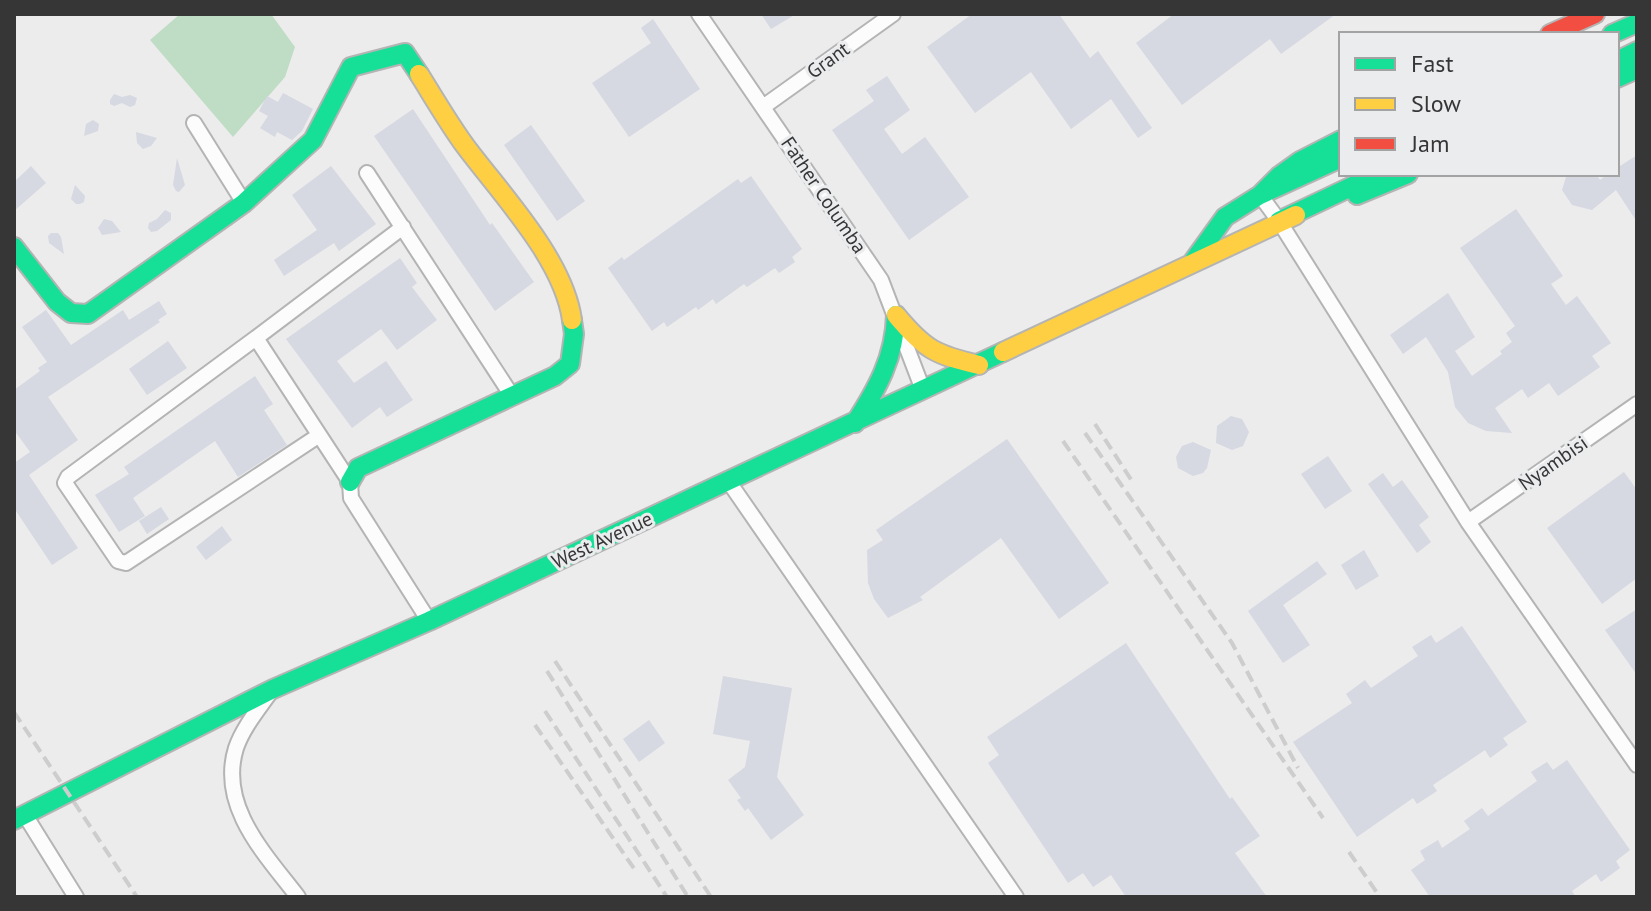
<svg xmlns="http://www.w3.org/2000/svg" width="1651" height="911" font-family="'PT Sans',sans-serif">
	<style>
		.green { fill: #bfdcc4 }
		.building { fill: #d6d8e2 }
		.lines { fill: none; stroke-linecap: round; stroke-linejoin: round }
		.street-casing { stroke: #b4b4b4; stroke-width: 18 }
		.fast-casing { stroke: #b4b4b4; stroke-width: 22 }
		.slow-casing { stroke: #b4b4b4; stroke-width: 22 }
		.jam-casing { stroke: #b4b4b4; stroke-width: 22 }
		.street { stroke: #fcfcfc; stroke-width: 14 }
		.fast { stroke: #16e098; stroke-width: 18 }
		.slow { stroke: #ffcf43; stroke-width: 18 }
		.jam { stroke: #f24e42; stroke-width: 18 }
		.rail { stroke: #cdcdce; stroke-width: 4; stroke-dasharray: 12 6; stroke-linecap: butt }
		.labels { text-anchor: middle; stroke-width: 6; stroke-linejoin: round; paint-order: stroke }
		.street-label { font-size: 20px; fill: #363637; stroke: #ebeced }
	</style>
	<rect width="100%" height="100%" fill="#ececec"/>
	<path class="green" d="M180,14H271L295,47L285,77L233,137L150,40Z"/>
	<path class="building" d="M761,14H796L771,29Z
		M972,14H1059L1090,58L1098,51L1152,128L1138,138L1111,99L1071,129L1031,72L975,113L927,47Z
		M1174,14H1336L1281,54L1270,39L1182,105L1136,43Z
		M653,19L700,89L629,137L592,83L651,43L641,28Z
		M887,76L910,110L884,129L902,154L925,137L969,197L909,240L832,130L874,101L866,90Z
		M283,93L313,109L302,131L292,140L277,132L275,137L260,128L268,116L259,111L267,96L278,102Z
		M114,94L122,97L130,95L137,98L135,105L130,107L122,103L114,106L110,104V100Z
		M413,109L490,225L492,223L534,282L495,311L374,136Z
		M93,120L99,124L98,131L84,136L86,124Z
		M531,125L585,201L557,221L504,145Z
		M136,132L157,138L151,146L143,149L137,143Z
		M1637,155V222L1616,190L1592,210L1572,205L1562,190L1567,174H1596L1600,180L1608,174H1617V168Z
		M177,158L185,185L179,192L176,191L173,185Z
		M31,166L46,183L14,211V182Z
		M331,166L376,224L339,251L334,243L284,276L274,260L317,230L292,195Z
		M751,176L802,249L792,257L795,262L779,273L775,268L747,287L744,284L716,304L713,299L698,310L696,307L667,327L664,322L652,331L608,268L622,257L624,260L738,179L741,183Z
		M75,185L85,196L84,202L80,204H76L71,199Z
		M1516,209L1563,276L1551,284L1566,305L1577,296L1611,343L1592,356L1600,367L1558,396L1549,383L1528,398L1522,389L1495,408L1512,433L1486,431L1468,423L1455,407L1448,372L1426,337L1403,354L1390,335L1448,293L1475,337L1455,351L1472,376L1502,354L1500,351L1512,342L1506,333L1515,326L1460,248Z
		M165,210L171,213V220L157,231L151,232L148,228L149,223L157,219Z
		M104,219L112,221L121,232L102,235L98,228Z
		M51,233H58L61,237L64,254L49,243L48,236Z
		M400,258L417,283L412,287L437,320L397,350L381,329L337,361L354,383L386,361L413,400L387,417L380,407L352,428L286,339Z
		M159,301L167,314L158,320L160,322L48,397L78,440L29,475L78,548L52,565L14,508V463L30,452L14,430V390L40,371L38,368L47,362L22,327L46,310L71,345L123,310L129,320Z
		M168,341L187,368L147,395L129,369Z
		M255,376L273,404L264,410L287,445L238,477L215,441L133,498L145,516L119,532L95,495L129,474L124,467Z
		M1231,416L1242,419L1249,432L1243,446L1232,450L1216,443L1217,426Z
		M1007,439L1109,583L1059,619L1001,538L920,597L923,600L888,618L874,599L868,583L867,550L883,540L876,530Z
		M1193,442L1211,450L1207,468L1203,473L1193,476L1178,468L1176,457L1182,446Z
		M1328,456L1352,491L1325,509L1301,474Z
		M1624,472L1637,490V578L1602,604L1547,528Z
		M1383,473L1393,487L1402,480L1429,517L1419,525L1431,542L1417,553L1368,484Z
		M161,507L169,519L147,534L139,521Z
		M222,526L232,540L206,560L196,547Z
		M1364,550L1379,576L1356,590L1341,565Z
		M1317,561L1327,574L1283,605L1310,645L1283,663L1248,611Z
		M1637,609V675L1605,630Z
		M1462,626L1527,722L1503,738L1508,745L1490,758L1485,750L1433,785L1437,791L1417,804L1413,798L1357,837L1293,742L1352,703L1346,694L1365,680L1371,688L1418,656L1412,647L1431,635L1436,643Z
		M1126,643L1230,799L1232,797L1260,836L1235,853L1267,897H1126L1111,875L1093,887L1083,873L1068,883L988,763L999,755L987,737Z
		M723,676L792,688L777,777L804,815L771,840L748,808L745,811L737,800L741,798L728,780L745,767L750,741L713,734Z
		M649,720L665,743L639,762L623,739Z
		M1567,760L1630,850L1616,861L1620,868L1601,882L1596,874L1572,891L1576,897H1430L1411,870L1425,860L1420,851L1438,840L1442,848L1470,829L1464,821L1482,808L1488,816L1537,781L1531,772L1547,762L1553,770Z"/>
	<g class="lines">
		<g class="street-casing">
			<path id="street" d="M699,14L881,280L923,390
				M763,107L893,14
				M194,123L244,203
				M367,173L512,396
				M1260,195L1279,221L1468,522L1637,765
				M403,227L256,338L350,482L351,498L429,621
				M256,338L68,477L65,483L118,561L126,563L318,436
				M729,482L1016,897
				M1468,522L1637,404
				M269,694C257,711 243,728 236,748C218,806 265,854 298,897
				M25,815L76,897"/>
		</g>
		<g class="fast-casing">
			<path id="fast" d="M1612,34L1637,23
				M1617,61L1637,51
				M1617,78L1637,69
				M1260,195L1341,158
				M1357,195L1408,174
				M1279,221L1378,174
				M14,247L57,302L71,313L88,314L244,203L313,140L351,67L405,53L419,74
				M1194,260L1225,217L1260,195L1279,176L1300,161L1341,140
				M855,423C877,389 895,357 896,315
				M350,482L358,468L555,376L570,364L574,334L572,320
				M14,820L273,689L429,621L1003,352"/>
		</g>
		<g class="slow-casing">
			<path id="slow" d="M419,74C434,98 449,124 466,147C502,195 564,260 572,320
				M896,315C925,350 936,355 979,365
				M1003,352L1296,215"/>
		</g>
		<g class="jam-casing">
			<path id="jam" d="M1550,34L1595,14"/>
		</g>
		<use href="#street" class="street"/>
		<use href="#fast" class="fast"/>
		<use href="#slow" class="slow"/>
		<use href="#jam" class="jam"/>
		<path class="rail" d="M1095,424L1132,481
			M1085,433L1232,643L1298,768
			M1063,441L1323,818
			M555,661L711,897
			M547,671L688,897
			M545,711L667,897
			M14,712L137,897
			M535,725L635,870
			M1349,852L1380,897"/>
	</g>
	<g class="labels">
		<g class="street-label">
			<text transform="translate(828 60) rotate(-36)" y="7">Grant</text>
			<text transform="translate(824 195) rotate(56)" y="7">Father Columba</text>
			<text transform="translate(1553 463) rotate(-35)" y="7">Nyambisi</text>
			<text transform="translate(602 540) rotate(-25)" y="7">West Avenue</text>
		</g>
	</g>
	<rect width="1651" height="911" fill="none" stroke="#363637" stroke-width="32"/>
	<rect x="1339" y="32" width="280" height="144" fill="#ebeced" stroke="#a3a3a4" stroke-width="2"/>
	<rect x="1355" y="58" width="40" height="12" fill="#16e098" stroke="#a3a3a4" stroke-width="2"/>
	<text x="1411" y="72" font-size="24" fill="#363637">Fast</text>
	<rect x="1355" y="98" width="40" height="12" fill="#ffcf43" stroke="#a3a3a4" stroke-width="2"/>
	<text x="1411" y="112" font-size="24" fill="#363637">Slow</text>
	<rect x="1355" y="138" width="40" height="12" fill="#f24e42" stroke="#a3a3a4" stroke-width="2"/>
	<text x="1411" y="152" font-size="24" fill="#363637">Jam</text>
</svg>
